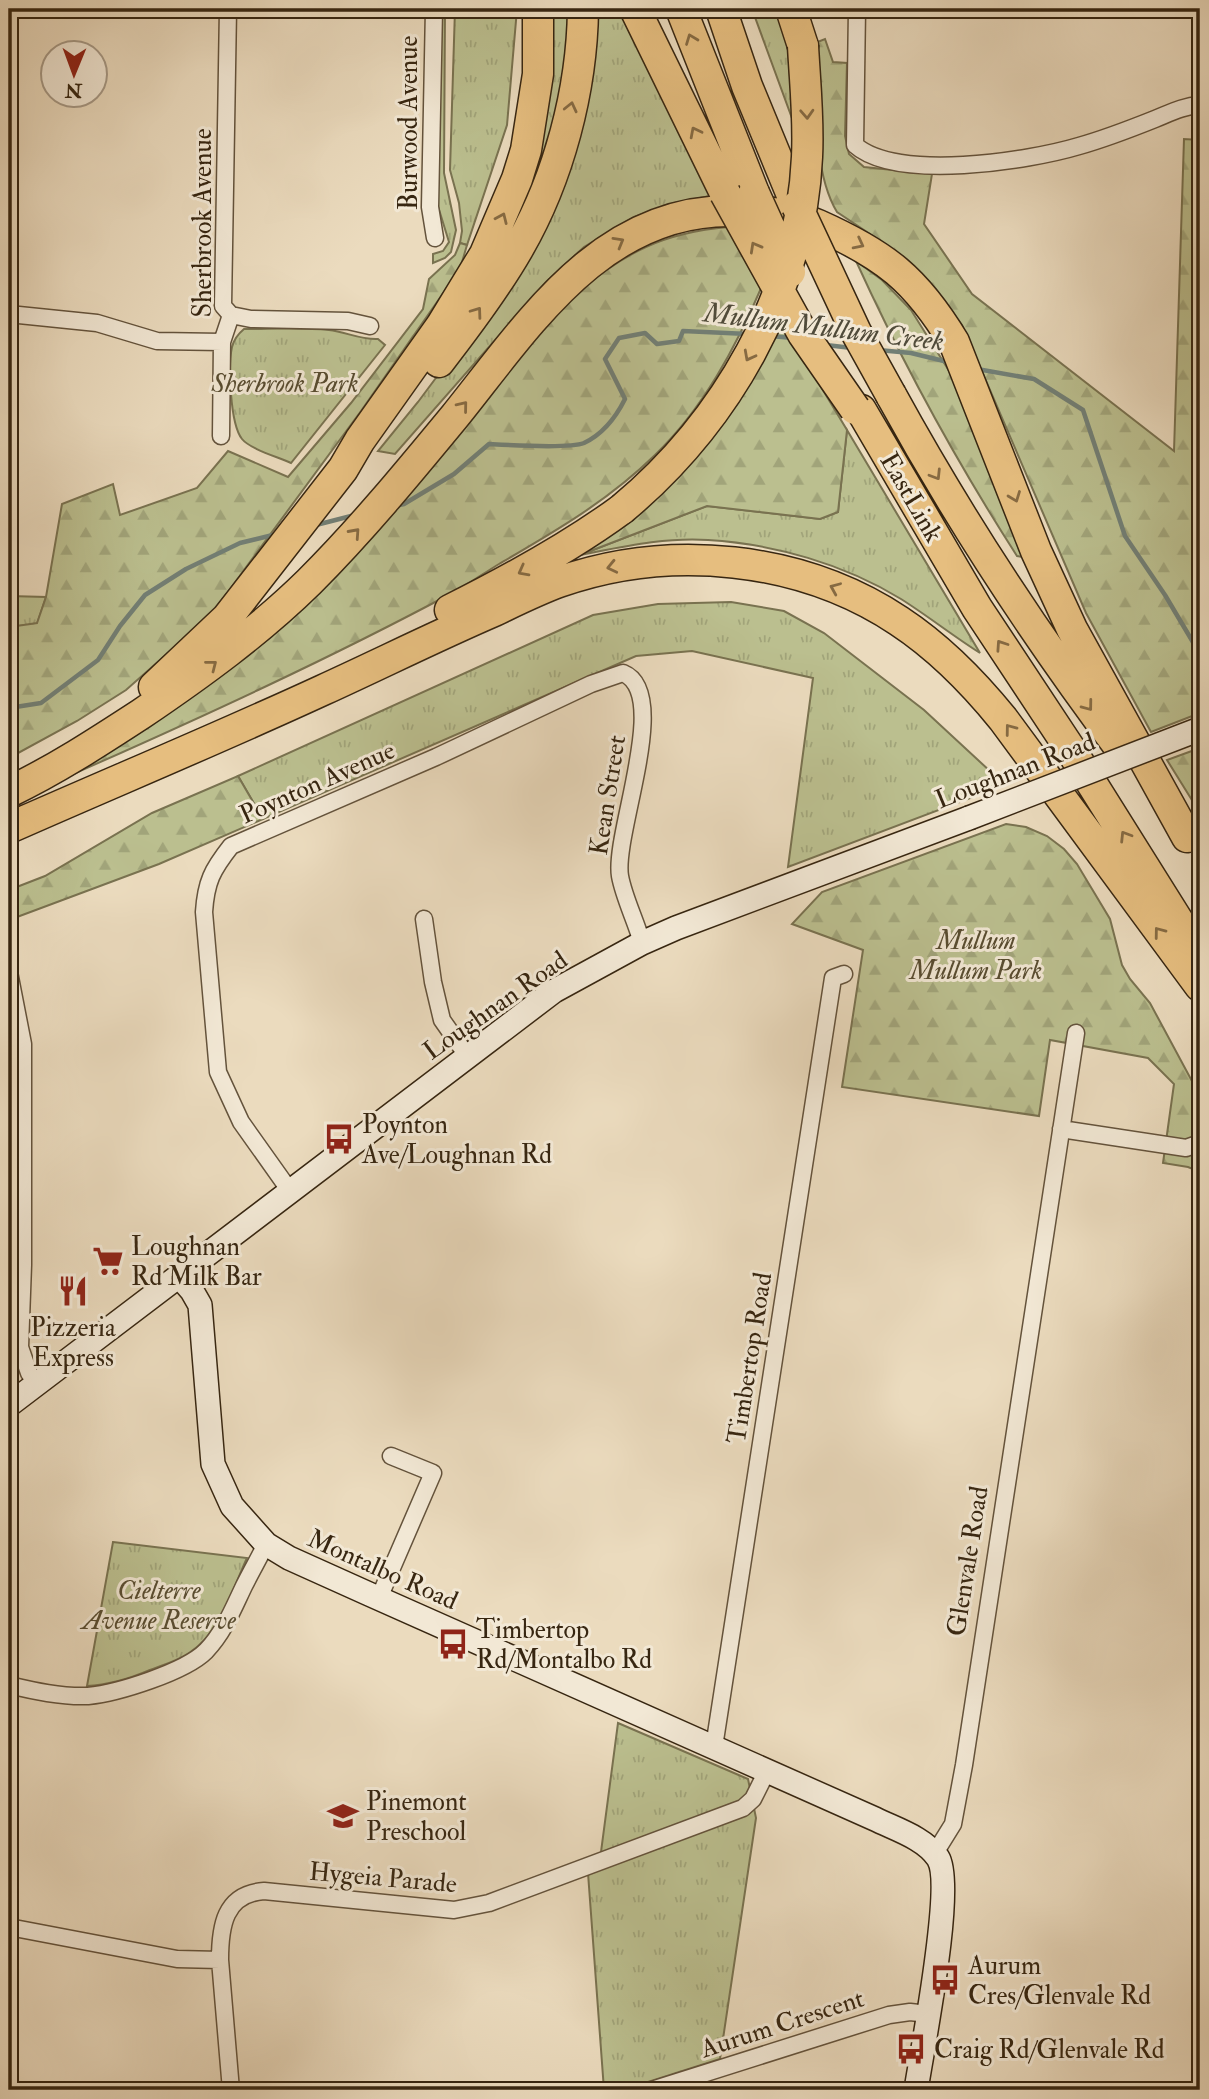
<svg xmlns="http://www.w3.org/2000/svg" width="1209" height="2099" font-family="'IM FELL Double Pica',serif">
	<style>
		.grass { fill: url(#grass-tufts); stroke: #797250; stroke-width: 2 }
		.forest { fill: url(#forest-firs); stroke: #797250; stroke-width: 2 }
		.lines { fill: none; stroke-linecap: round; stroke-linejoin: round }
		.stream { stroke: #727f75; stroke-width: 4.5 }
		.street-casing { stroke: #64533c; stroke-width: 19 }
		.secondary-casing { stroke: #372611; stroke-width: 26 }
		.highway-casing { stroke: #372611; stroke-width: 33 }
		.street { stroke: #f2e8d5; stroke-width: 16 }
		.secondary { stroke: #f2e8d5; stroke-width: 23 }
		.highway { stroke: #e6be7f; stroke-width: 30 }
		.secondary-bridge-casing { stroke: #372611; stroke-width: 26; stroke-linecap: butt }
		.highway-bridge-casing { stroke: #372611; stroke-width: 33; stroke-linecap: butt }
		.secondary-bridge { stroke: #f2e8d5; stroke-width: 23 }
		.highway-bridge { stroke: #e6be7f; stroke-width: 30 }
		.oneway { stroke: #866a42 }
		.labels { text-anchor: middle; stroke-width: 6; stroke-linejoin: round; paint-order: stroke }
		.street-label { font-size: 26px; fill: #372611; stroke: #f2e8d5 }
		.park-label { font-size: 26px; font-style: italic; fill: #584c30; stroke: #f2e8d5 }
		.poi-label { font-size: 26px; fill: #372611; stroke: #f2e8d5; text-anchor: start }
		.water-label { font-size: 28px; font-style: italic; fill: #504b3a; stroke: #f2e8d5 }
	</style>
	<defs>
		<pattern id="grass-tufts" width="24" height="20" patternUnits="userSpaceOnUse" patternTransform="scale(1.75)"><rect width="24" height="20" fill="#bbbf8f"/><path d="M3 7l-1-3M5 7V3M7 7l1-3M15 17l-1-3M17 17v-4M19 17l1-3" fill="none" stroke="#a1a47a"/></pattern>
		<pattern id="forest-firs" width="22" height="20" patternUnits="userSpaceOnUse" patternTransform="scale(1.75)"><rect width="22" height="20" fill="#bbbf8f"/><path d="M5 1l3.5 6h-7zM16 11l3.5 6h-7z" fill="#a1a47a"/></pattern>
	</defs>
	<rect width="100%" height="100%" fill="#ebdbbe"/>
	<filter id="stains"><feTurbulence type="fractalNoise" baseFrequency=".00286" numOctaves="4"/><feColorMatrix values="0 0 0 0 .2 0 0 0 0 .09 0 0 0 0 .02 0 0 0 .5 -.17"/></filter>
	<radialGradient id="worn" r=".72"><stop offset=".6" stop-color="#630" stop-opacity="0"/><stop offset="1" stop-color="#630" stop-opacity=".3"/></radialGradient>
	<path class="grass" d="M441,9H445L444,173L456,230L451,252L445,258L433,263V254L443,251L449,242L437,203Z
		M455,9H517L507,125L467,245L460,243L462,231L459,203L450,170Z
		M546,9H574L556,124L518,224L491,256Z
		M592,9H620L635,43L654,70L715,195L674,203L634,217L584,247L546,282L395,454L378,451L418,402L491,304L531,238Z
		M752,9H780L788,50L793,121Z
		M244,329C272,329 301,327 329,330C346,332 361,340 378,339L385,345L291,463C278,457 250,449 242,439C230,424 228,365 232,347C234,339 238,334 244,329Z
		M847,430L980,653C953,636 928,616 901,599C844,564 774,544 708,540C665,537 622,547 580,555L707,506L820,519L838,512Z
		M9,596L46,597L37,624L9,627Z
		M731,602L784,611L824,633L924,710L1005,785L788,867L813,678L692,651L636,656L263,819L238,776L593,615L658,604Z
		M113,1542L247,1558C232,1590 221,1633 189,1653C177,1661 163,1665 150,1670C129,1679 110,1685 87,1686Z
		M618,1723L748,1779L756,1818L720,2059L623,2090H604L588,1873L601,1852Z"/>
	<path class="forest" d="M825,39L833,62L847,63L845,136L849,154L864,167L932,174L924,224L972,294L1174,451L1184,139L1200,140V713L1151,732L1086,613L962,325L915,270L888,246L837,212C811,169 817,94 815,43Z
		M728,227L762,286C736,347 703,409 655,455C608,501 554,532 499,564C484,573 469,584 454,592C329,659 200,718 71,775L186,698L575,294C626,252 662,233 728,227Z
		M460,243L467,245L460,269L361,411L211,615L126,690L77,721L9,758V627L37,623L46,597L62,504L113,484L120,515L197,488L228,451L288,477L351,403L423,309L429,279L455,255Z
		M856,261L882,280L911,310L951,374L1023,557L1017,556C956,461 903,364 856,261Z
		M780,319L847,430L838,512L820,519L707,506L580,555Z
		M1200,748V813L1167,760Z
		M238,776L263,819L159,864L9,920V890L45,876L152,813Z
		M1006,824L1026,827L1047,836L1064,849L1077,864L1110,919L1122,965L1130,979L1150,1003L1200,1096V1172L1188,1167L1163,1163L1174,1084L1148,1058L1050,1040L1039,1116L842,1087L863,950L792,924L822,892Z"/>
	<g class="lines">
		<path class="stream" d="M770,336L793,338
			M826,345L852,348
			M878,350L911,353L952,363
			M977,369L1034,379L1083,410L1125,536L1165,595L1200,654
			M395,506L404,504L454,474L489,444C507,445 569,449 584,443C603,434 616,417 625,399L605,359L619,338L645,333L657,344L679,341L683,331L748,334
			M316,525L355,515
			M9,708L41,703L98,660L120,626L145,595L186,569L240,543L277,534"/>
		<g class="street-casing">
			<path id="street" d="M434,9L430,207L435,238
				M857,9L855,145C896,182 1029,161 1079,146C1104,139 1130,129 1155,119C1170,113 1183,106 1200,105
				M9,314L97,323L157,341L222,342
				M231,315L251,319L348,321L370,326
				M221,436L222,342L231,315L223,306L228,9
				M424,919L433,982L442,1020L468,1057
				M9,972L23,1044V1265L20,1347L29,1373L37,1384
				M1061,1129L1186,1148L1200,1143
				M290,1191L241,1122L218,1072L204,912C206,882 212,870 231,846L436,757L591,684L623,673C672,693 613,834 620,876C624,898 636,921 642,943
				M379,1598L433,1473L391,1456
				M9,1685C34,1691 61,1697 88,1696C118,1693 185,1672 206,1651C224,1632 233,1609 244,1586C251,1572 259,1558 266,1544
				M714,1747L833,978L844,974
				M935,1853L953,1824L964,1765L1076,1033
				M9,1927L177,1959L220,1960C220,1927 224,1894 264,1891L454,1910L489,1903L743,1808L753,1799L767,1771
				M220,1960L231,2090
				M652,2090L889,2015L910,2012L928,2014"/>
		</g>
		<g class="secondary-casing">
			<path id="secondary" d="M179,1276L192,1291L200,1305L213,1464L232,1506L266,1544L289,1558L369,1594L875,1819C895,1829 925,1838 938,1858C955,1885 922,2050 916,2090
				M9,1405L554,991L642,943L676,928L969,818"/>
		</g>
		<g class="highway-casing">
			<path id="highway" d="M635,9L725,193
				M681,9L754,193
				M721,9L747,86L794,200
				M791,9L803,46
				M439,362C467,326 495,289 518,249C559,178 582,90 583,9
				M891,395C959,519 1038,639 1123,752
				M861,410L977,608L1069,747L1200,956
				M450,610C510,580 569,548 622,509
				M154,687L227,618L343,469L360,440L441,326L485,254L517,179L526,150L538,74V9
				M9,792C55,770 98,742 141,714C200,674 258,632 309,582C361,530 408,473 455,416C529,324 602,208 734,211C764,211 791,213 818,225C885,255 916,279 954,342L1036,551L1072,629L1187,837
				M9,828C113,782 219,738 323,690C380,664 436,636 494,611C515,601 537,590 559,582C670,543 801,556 899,621C940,648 973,682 1003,719L1200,986"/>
		</g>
		<use href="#street" class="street"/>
		<use href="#secondary" class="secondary"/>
		<use href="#highway" class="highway"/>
		<g class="secondary-bridge-casing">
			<path id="secondary-bridge" d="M969,818L1200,729"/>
		</g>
		<g class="highway-bridge-casing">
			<path id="highway-bridge" d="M725,193L803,334L855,409
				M754,193L790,272
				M797,206L856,332L891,395
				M622,509C725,423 801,294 807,157C809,120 805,83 803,46"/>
		</g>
		<use href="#secondary-bridge" class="secondary-bridge"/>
		<use href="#highway-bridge" class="highway-bridge"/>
	</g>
	<defs><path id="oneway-chevron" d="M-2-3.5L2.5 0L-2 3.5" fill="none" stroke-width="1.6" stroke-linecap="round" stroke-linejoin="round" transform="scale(1.75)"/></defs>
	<g class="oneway">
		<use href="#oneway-chevron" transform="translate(691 39) rotate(-111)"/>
		<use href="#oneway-chevron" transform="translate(571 107) rotate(-77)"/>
		<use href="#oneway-chevron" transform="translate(807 114) rotate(87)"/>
		<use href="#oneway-chevron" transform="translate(695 132) rotate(-117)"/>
		<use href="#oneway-chevron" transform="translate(502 218) rotate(-66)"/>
		<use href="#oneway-chevron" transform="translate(619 242) rotate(-30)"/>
		<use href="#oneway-chevron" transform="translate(859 244) rotate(27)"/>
		<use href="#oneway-chevron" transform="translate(755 247) rotate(-119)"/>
		<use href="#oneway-chevron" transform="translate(477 312) rotate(-54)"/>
		<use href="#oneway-chevron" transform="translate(749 356) rotate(118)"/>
		<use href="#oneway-chevron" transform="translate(463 406) rotate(-51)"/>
		<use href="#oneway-chevron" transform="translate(936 475) rotate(58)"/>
		<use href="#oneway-chevron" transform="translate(1015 497) rotate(69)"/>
		<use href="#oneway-chevron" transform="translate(355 533) rotate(-48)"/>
		<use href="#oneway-chevron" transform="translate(612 567) rotate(167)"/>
		<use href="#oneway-chevron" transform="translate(523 571) rotate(152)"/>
		<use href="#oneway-chevron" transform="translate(835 588) rotate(-157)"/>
		<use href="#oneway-chevron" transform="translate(1001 645) rotate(-124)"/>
		<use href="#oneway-chevron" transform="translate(212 665) rotate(-38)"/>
		<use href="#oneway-chevron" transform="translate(1088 706) rotate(53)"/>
		<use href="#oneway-chevron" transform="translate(1010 729) rotate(-127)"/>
		<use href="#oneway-chevron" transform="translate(1125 836) rotate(-122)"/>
		<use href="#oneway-chevron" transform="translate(1159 932) rotate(-127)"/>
	</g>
	<defs>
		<g id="bus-bare" transform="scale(2.415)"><path d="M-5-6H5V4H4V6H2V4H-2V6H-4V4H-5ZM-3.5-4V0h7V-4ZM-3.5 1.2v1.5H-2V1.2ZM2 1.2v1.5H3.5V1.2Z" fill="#8f2418" stroke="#f2e8d5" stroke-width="2.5" paint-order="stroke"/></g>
		<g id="supermarket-bare" transform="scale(2.415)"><path d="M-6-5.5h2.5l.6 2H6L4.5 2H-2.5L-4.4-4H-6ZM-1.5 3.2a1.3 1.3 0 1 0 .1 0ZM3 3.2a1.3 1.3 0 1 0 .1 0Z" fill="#8f2418" stroke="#f2e8d5" stroke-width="2.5" paint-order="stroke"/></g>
		<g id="restaurant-bare" transform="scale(2.415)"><path d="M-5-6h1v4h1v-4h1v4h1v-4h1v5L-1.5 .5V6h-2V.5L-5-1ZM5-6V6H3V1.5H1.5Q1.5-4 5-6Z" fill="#8f2418" stroke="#f2e8d5" stroke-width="2.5" paint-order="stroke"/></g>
		<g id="school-bare" transform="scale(2.415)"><path d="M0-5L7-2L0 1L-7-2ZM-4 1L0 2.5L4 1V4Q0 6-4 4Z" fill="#8f2418" stroke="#f2e8d5" stroke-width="2.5" paint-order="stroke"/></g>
	</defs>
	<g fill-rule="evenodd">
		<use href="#bus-bare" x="339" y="1139"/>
		<use href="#supermarket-bare" x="108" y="1261"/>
		<use href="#restaurant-bare" x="73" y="1291"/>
		<use href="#bus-bare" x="453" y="1644"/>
		<use href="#school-bare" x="343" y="1816"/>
		<use href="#bus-bare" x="945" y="1980"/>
		<use href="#bus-bare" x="911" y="2049"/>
	</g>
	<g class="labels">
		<g class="street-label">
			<text transform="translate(408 123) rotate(-90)" y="9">Burwood Avenue</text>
			<text transform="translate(202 223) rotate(-90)" y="9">Sherbrook Avenue</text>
			<text transform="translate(912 497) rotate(60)" y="9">EastLink</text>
			<text transform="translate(1015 770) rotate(-21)" y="9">Loughnan Road</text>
			<text transform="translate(317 782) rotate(-24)" y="9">Poynton Avenue</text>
			<text transform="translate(607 795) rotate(-81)" y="9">Kean Street</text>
			<text transform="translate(495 1005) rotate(-35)" y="9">Loughnan Road</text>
			<text transform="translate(749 1358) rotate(-81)" y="9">Timbertop Road</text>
			<text transform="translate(967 1561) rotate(-81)" y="9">Glenvale Road</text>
			<text transform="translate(383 1569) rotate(24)" y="9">Montalbo Road</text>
			<text transform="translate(383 1877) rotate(5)" y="9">Hygeia Parade</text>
			<text transform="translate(782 2023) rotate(-18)" y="9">Aurum Crescent</text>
		</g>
		<g class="park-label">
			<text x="285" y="392">Sherbrook Park</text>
			<text x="976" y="949">Mullum<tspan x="976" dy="30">Mullum Park</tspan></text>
			<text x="159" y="1599">Cielterre<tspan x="159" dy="30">Avenue Reserve</tspan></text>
		</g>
		<g class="poi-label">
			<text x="362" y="1133">Poynton<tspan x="362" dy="30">Ave/Loughnan Rd</tspan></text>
			<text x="131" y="1255">Loughnan<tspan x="131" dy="30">Rd Milk Bar</tspan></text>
			<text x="73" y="1336" text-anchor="middle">Pizzeria<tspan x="73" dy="30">Express</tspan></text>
			<text x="476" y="1638">Timbertop<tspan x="476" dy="30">Rd/Montalbo Rd</tspan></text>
			<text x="366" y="1810">Pinemont<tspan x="366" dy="30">Preschool</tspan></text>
			<text x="968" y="1974">Aurum<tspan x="968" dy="30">Cres/Glenvale Rd</tspan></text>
			<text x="934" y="2058">Craig Rd/Glenvale Rd</text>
		</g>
		<g class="water-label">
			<text transform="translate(824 326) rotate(7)" y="10">Mullum Mullum Creek</text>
		</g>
	</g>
	<rect width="1209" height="2099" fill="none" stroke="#ebdbbe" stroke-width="35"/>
	<rect x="10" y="10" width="1188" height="2078" fill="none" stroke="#372611" stroke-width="3.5"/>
	<rect x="18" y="18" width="1174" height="2064" fill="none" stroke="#372611" stroke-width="2"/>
	<g transform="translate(74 74) rotate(181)"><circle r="33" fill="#f2e8d5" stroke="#a79a87" stroke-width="2"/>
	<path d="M0-5L12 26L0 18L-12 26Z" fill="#8f2418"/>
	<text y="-10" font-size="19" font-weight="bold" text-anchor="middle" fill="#372611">N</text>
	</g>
	<rect width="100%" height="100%" filter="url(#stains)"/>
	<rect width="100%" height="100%" fill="url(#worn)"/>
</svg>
